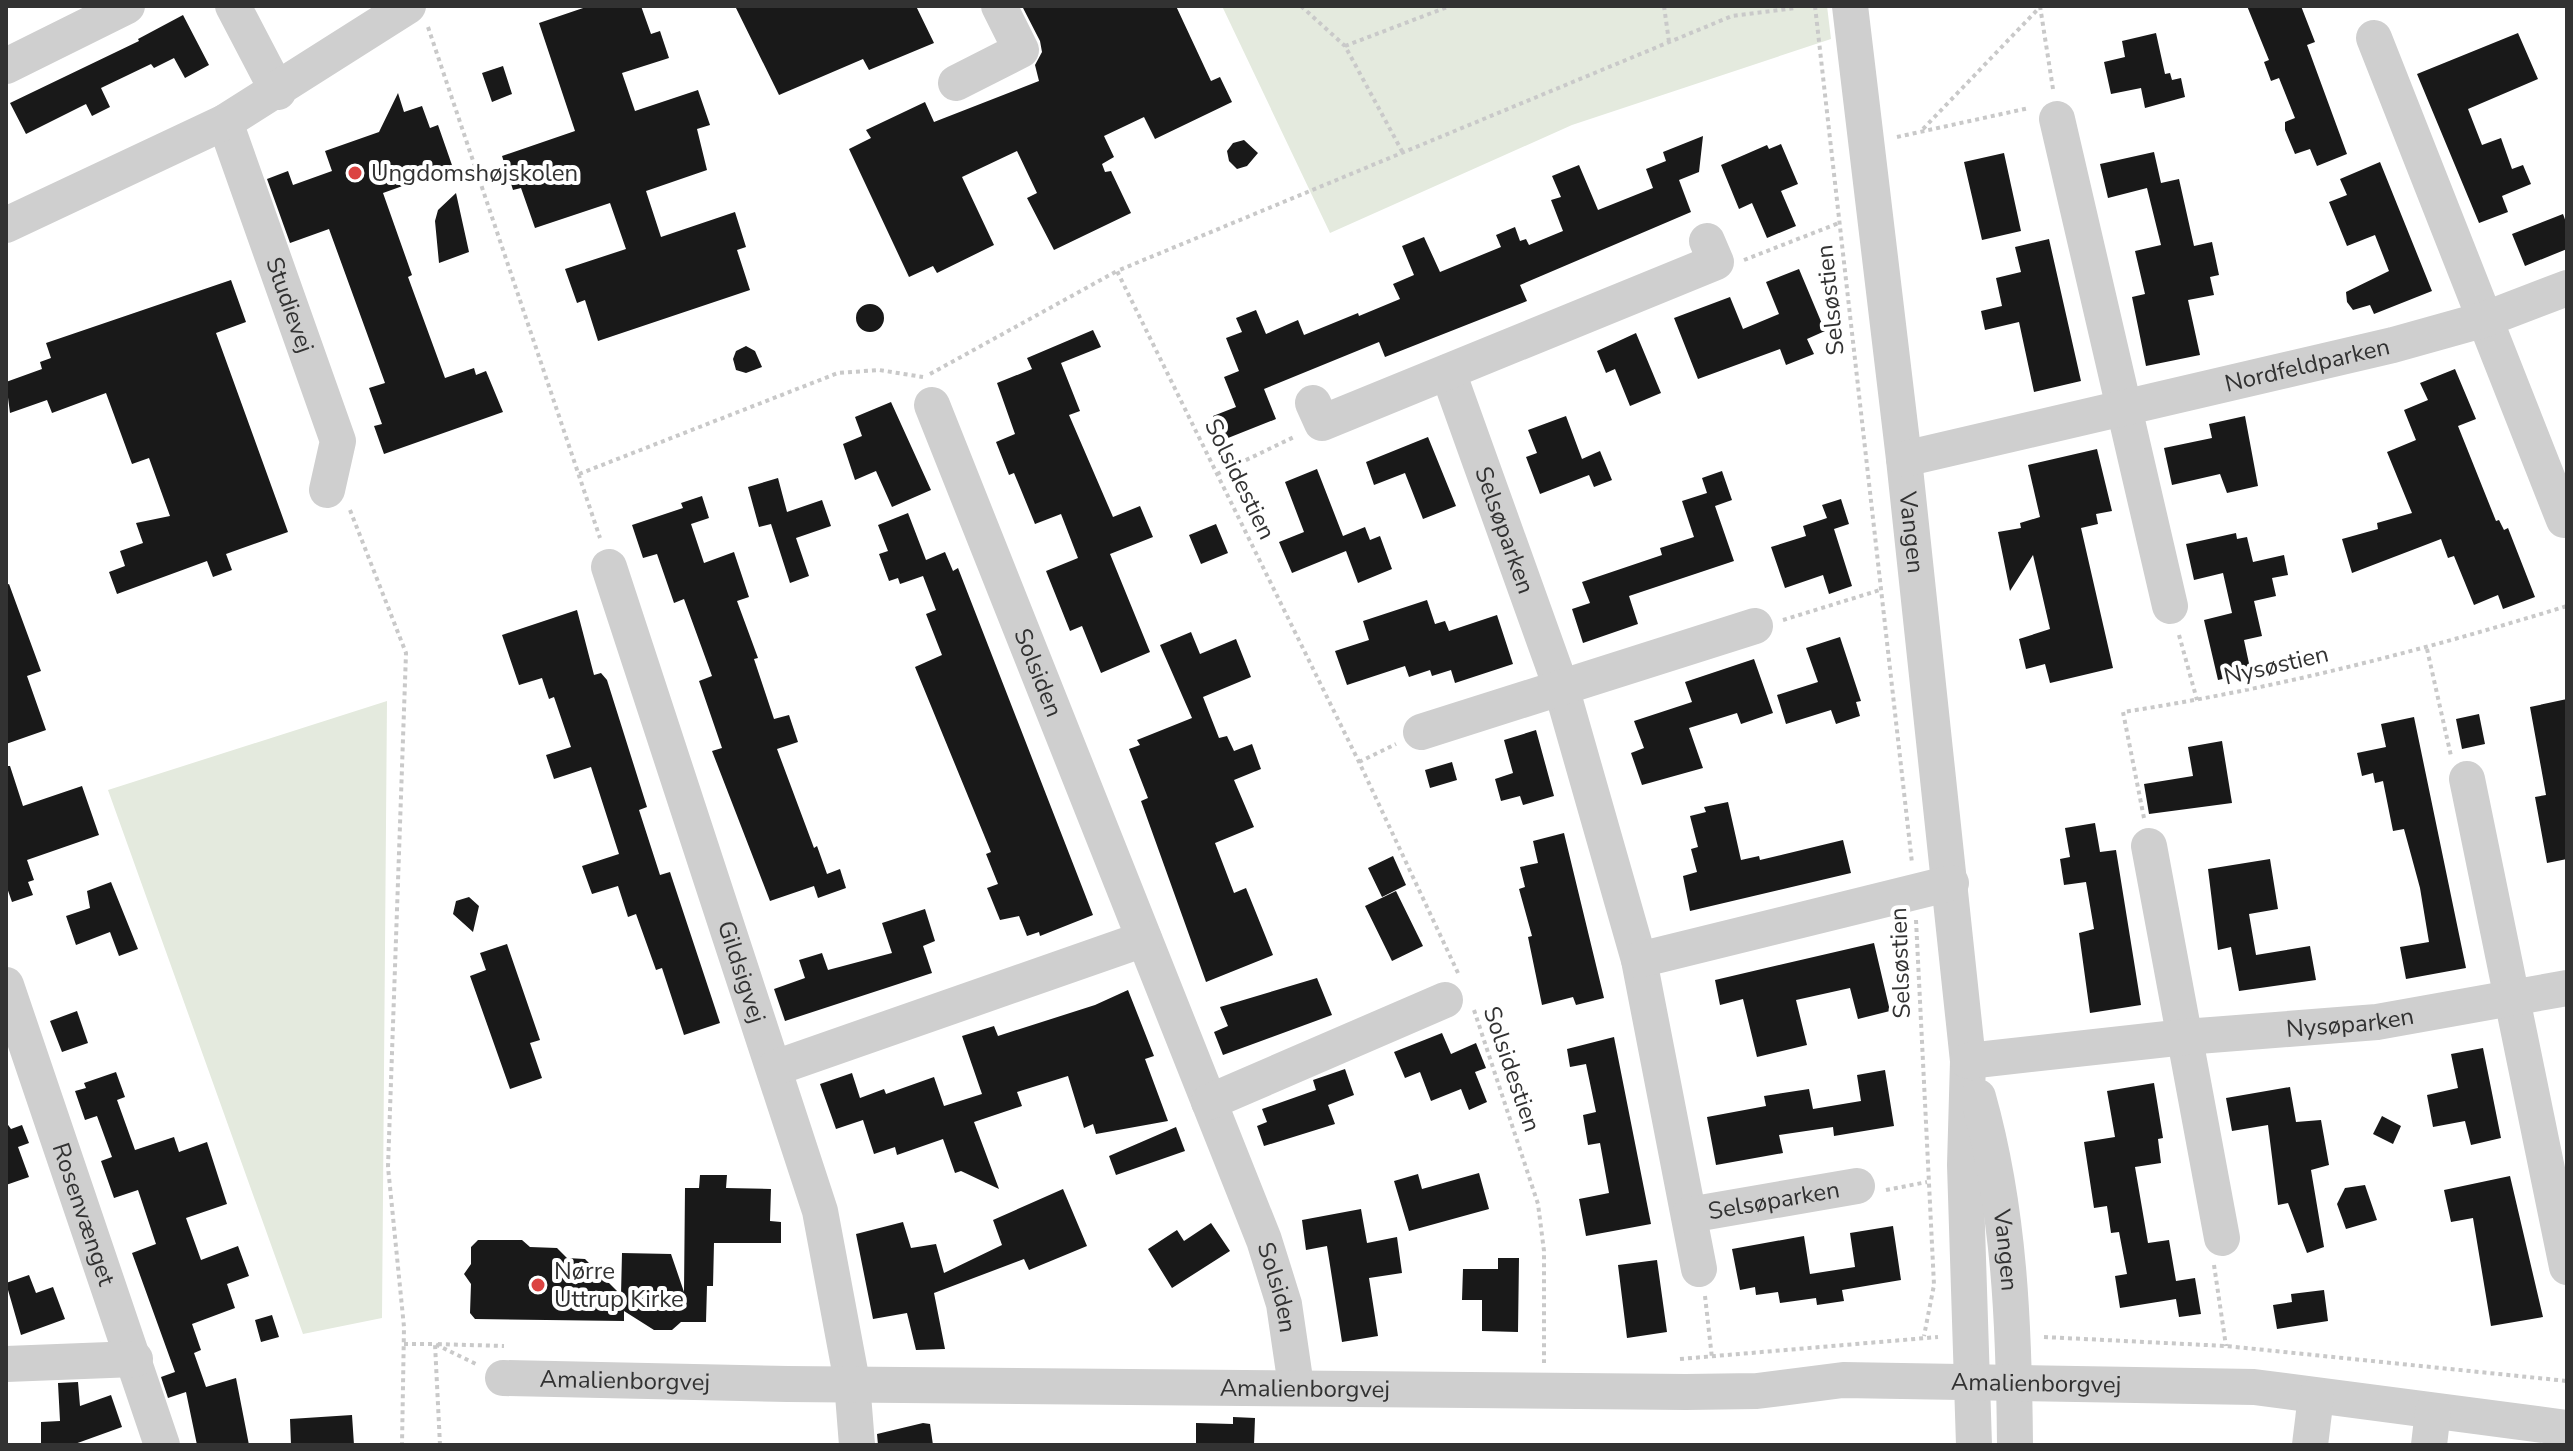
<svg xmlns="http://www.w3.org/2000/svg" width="2573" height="1451" font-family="'Nunito Sans',sans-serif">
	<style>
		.green { fill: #e4eade }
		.building { fill: #191919 }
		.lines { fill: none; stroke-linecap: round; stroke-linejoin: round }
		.path { stroke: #c9c9c9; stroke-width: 4; stroke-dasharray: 4 4; stroke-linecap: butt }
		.minor { stroke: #cfcfcf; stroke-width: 36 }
		.poi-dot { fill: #db4442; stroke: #fff; stroke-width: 3 }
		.labels { text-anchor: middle; stroke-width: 8; stroke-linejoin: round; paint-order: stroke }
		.poi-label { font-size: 24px; fill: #323232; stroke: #fff; text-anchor: start }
		.street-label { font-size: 24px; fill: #323232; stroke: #fff }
	</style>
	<rect width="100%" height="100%" fill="#fff"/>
	<path class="green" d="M1222,6H1827L1831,39L1572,125L1330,233Z
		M387,701L382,1318L303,1334L108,790Z"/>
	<path class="building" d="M589,6H641L651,34L660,31L669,58L622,73L635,111L698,90L710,125L697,129L707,170L646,191L661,237L735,212L746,247L737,250L750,290L598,341L585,300L577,303L565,269L626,249L610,203L535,228L521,188L513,190L502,156L575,131L539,23Z
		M735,6H916L934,43L869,70L863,59L779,95Z
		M1022,6H1176L1211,81L1220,77L1232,102L1155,139L1144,117L1104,136L1114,157L1102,164L1105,172L1111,171L1131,213L1054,250L1027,198L1037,193L1017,151L962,177L994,245L937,273L933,266L909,277L849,149L871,138L866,130L925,102L934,122L1039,81L1035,65L1042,52L1040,41Z
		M2247,6H2301L2315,42L2307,45L2347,154L2317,166L2310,149L2295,154L2285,130V122L2295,118L2279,78L2271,81L2264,62L2269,60Z
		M183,15L209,65L185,78L174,58L154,68L151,64L101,88L110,107L92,116L86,104L26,134L10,103L139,41L138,39Z
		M2156,33L2165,74L2170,73L2172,80L2181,78L2185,97L2145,108L2141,88L2111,94L2104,62L2125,57L2122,41Z
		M2518,33L2538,79L2468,109L2482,145L2501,138L2512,169L2523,165L2531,184L2502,196L2508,212L2479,223L2417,74Z
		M503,66L512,94L492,102L482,73Z
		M398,93L404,112L422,106L430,128L438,125L453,168L383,193L412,275L408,277L445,378L474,368L476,375L486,371L503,412L384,454L374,426L382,424L369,388L385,383L329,229L290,243L267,179L288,171L293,185L332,171L325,151L379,132Z
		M1703,136L1699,172L1679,180L1691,212L1520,285L1527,301L1385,357L1379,342L1264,389L1276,419L1223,440L1213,416L1236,407L1224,377L1239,371L1226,338L1242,332L1236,318L1256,310L1266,334L1298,320L1304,335L1358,313L1359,316L1400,299L1393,284L1414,275L1402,246L1424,237L1440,272L1501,247L1496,235L1515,227L1520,241L1526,239L1529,245L1563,231L1551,200L1561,197L1552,176L1579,165L1598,210L1653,188L1646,169L1666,161L1663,152Z
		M1244,140L1258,153L1247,166L1237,169L1229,161L1227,151L1233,143Z
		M1781,144L1798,184L1781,191L1796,226L1767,238L1752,203L1739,209L1721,165L1767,145L1769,149Z
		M2154,152L2161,183L2179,179L2194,246L2212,242L2219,275L2210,277L2214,295L2188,300L2200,355L2146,366L2132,297L2145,294L2135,251L2161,245L2147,188L2108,198L2100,164Z
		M2004,153L2021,231L1982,240L1964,162Z
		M2380,162L2432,291L2374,314L2370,305L2353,310L2347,302L2346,292L2389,271L2375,235L2347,246L2329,202L2347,195L2340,179Z
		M456,193L469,252L439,263L435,221L438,210Z
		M2563,214L2567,225V249L2525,266L2512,234Z
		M2049,239L2081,381L2034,392L2019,322L1985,330L1981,311L2002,306L1996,278L2021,272L2015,247Z
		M1799,269L1825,331L1807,339L1814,354L1786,365L1780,349L1698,379L1674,318L1730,297L1743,329L1779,314L1766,282Z
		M231,280L246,322L216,333L288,532L226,554L232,570L213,577L207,561L117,594L109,572L125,566L120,551L143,543L136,523L170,516L149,458L132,464L106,393L52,413L47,400L10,413L6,382L42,369L40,362L51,358L46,343Z
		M856 318a14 14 0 1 1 28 0a14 14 0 1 1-28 0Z
		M1093,330L1101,347L1061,363L1080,411L1069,415L1113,517L1140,506L1153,537L1110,554L1150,652L1101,673L1082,626L1070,631L1046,571L1078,558L1061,514L1035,524L1014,473L1009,475L996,442L1015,434L997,383L1032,369L1027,358Z
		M1636,333L1661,393L1630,406L1615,369L1606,373L1597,351Z
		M746,346L755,351L762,367L746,373L736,370L733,359L736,351Z
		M2455,369L2476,419L2458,426L2496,521L2499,520L2504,530L2508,528L2535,597L2503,609L2498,595L2474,605L2454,556L2448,558L2441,539L2352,573L2342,539L2378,529L2377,523L2412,513L2387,452L2416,440L2404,410L2428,400L2420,383Z
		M891,402L931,490L892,507L876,471L855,480L843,444L862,436L855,417Z
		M1566,416L1582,459L1600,451L1612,480L1594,487L1589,475L1540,494L1526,457L1537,453L1528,430Z
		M2245,416L2258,486L2227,493L2220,474L2172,485L2164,448L2212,438L2209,424Z
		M1428,437L1456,506L1423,519L1405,473L1374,485L1366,462Z
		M2097,449L2112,511L2096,514L2098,524L2081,528L2113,668L2050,683L2045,664L2026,669L2019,639L2050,629L2033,555L2010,591L1998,532L2021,528L2020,523L2040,517L2028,465Z
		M1317,469L1343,536L1365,527L1370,540L1380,536L1392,569L1358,583L1346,551L1292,573L1279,542L1304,532L1285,482Z
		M1722,471L1732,500L1715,506L1734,561L1629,596L1638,624L1583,643L1572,609L1590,603L1582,582L1662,555L1660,548L1694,537L1682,501L1707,493L1702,478Z
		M778,478L787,512L822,500L831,526L796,538L809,576L790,583L771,524L759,527L748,487Z
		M702,496L709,518L691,524L704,563L734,552L749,597L737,601L758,658L754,659L774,719L789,715L798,742L777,749L814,848L817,846L827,874L840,869L846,888L818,898L814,886L770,901L712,751L722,748L699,681L712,676L684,599L674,603L657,554L643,558L632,525L683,508L681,503Z
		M1841,499L1849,524L1834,529L1852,586L1829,594L1823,575L1785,588L1771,547L1806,536L1803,526L1827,518L1822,505Z
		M908,513L926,560L945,552L953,571L958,568L1093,915L1040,936L1039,932L1027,936L1019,916L1000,920L987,888L998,884L986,854L991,852L915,667L942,655L926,614L936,610L923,576L900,584L898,578L889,581L879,554L888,551L878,525Z
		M1216,524L1228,553L1201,564L1189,535Z
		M2236,533L2237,539L2247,537L2253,562L2284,555L2288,575L2272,578L2276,596L2254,601L2262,636L2244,640L2251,673L2218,680L2204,620L2232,613L2223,573L2194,580L2186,544Z
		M9,584L41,671L27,676L46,730L6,744V585Z
		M1427,600L1435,624L1445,621L1449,631L1497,615L1513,664L1455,683L1451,670L1432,676L1430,670L1409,677L1405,666L1347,685L1335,651L1369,640L1363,621Z
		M577,610L594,675L601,673L607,680L624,734L647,807L639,810L660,875L670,872L720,1023L684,1035L662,968L656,970L636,914L628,917L618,886L592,894L582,866L619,854L591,767L554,779L546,755L571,747L554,697L549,699L542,678L519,685L502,635Z
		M1191,632L1200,654L1236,639L1251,677L1203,697L1219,738L1227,736L1234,751L1252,744L1261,769L1234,780L1254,827L1215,843L1234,893L1246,888L1273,955L1206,982L1141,801L1148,798L1129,749L1140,745L1137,740L1192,718L1160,645Z
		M1840,637L1861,701L1856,702L1860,716L1836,724L1831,710L1786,724L1777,695L1818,682L1806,648Z
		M1754,659L1773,713L1741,724L1737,713L1689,728L1703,768L1642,785L1631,753L1644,748L1634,721L1692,702L1685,682Z
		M2567,699V859L2547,863L2535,797L2546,795L2530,707Z
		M2479,714L2485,744L2462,749L2456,719Z
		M2414,717L2466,968L2406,979L2400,947L2429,942L2420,888L2404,829L2393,831L2383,781L2375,783L2373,773L2362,776L2357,753L2386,747L2381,724Z
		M1536,730L1554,796L1523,805L1520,796L1501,801L1495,779L1513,773L1504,740Z
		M2222,741L2232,803L2149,814L2144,784L2193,776L2188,747Z
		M1452,762L1457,780L1430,788L1425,770Z
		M6,766H10L23,806L82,786L99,835L27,860L34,880L28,882L33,895L12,902L6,885Z
		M1728,802L1741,860L1759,856L1760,860L1843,840L1851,873L1690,911L1683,876L1697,872L1691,849L1698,847L1690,816L1706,812L1704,807Z
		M2095,823L2100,852L2116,850L2141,1005L2090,1013L2079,933L2094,929L2086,882L2064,885L2060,859L2070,857L2065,828Z
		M1564,833L1604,998L1576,1005L1573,997L1542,1005L1528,937L1532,936L1519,889L1525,887L1520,867L1538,863L1533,841Z
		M1393,856L1406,885L1382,897L1368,868Z
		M2270,859L2278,909L2249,914L2256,955L2310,946L2316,980L2239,991L2231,947L2218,950L2208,869Z
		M111,882L138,949L119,956L110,932L76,945L66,916L90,908L87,891Z
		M1396,891L1423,946L1392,961L1365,906Z
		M469,897L479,906L473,932L453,914L456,901Z
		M925,909L935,941L923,946L932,973L785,1021L774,989L805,978L799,960L822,953L828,970L892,953L882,923Z
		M1874,943L1890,1011L1858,1019L1850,988L1796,1000L1807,1045L1757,1057L1743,999L1720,1005L1715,980Z
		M507,944L540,1040L530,1043L542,1078L510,1089L470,976L486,970L480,953Z
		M1317,978L1332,1015L1223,1055L1214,1032L1228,1026L1220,1007Z
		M1128,990L1154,1056L1145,1059L1168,1121L1096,1134L1093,1124L1084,1128L1068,1076L1017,1092L1022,1106L974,1122L999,1189L961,1171L955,1173L943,1139L897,1155L895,1147L874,1154L863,1120L836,1129L820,1084L852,1073L860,1098L884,1089L886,1094L934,1077L944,1106L982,1094L962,1036L994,1026L998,1036L1095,1005Z
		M77,1011L88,1043L62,1052L50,1021Z
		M1442,1033L1451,1054L1476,1043L1486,1068L1475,1072L1487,1102L1469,1110L1461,1089L1431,1101L1420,1072L1405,1078L1394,1052Z
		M1614,1037L1651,1224L1586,1236L1579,1199L1609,1193L1600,1143L1588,1145L1583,1115L1596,1112L1586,1064L1570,1067L1567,1049Z
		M2483,1048L2501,1138L2471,1145L2465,1121L2433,1127L2427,1095L2458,1088L2451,1054Z
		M1345,1069L1354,1095L1328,1105L1335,1124L1264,1146L1257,1126L1267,1122L1262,1109L1316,1090L1313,1080Z
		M1885,1070L1894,1126L1834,1136L1833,1127L1779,1135L1783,1153L1716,1165L1707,1117L1766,1106L1764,1096L1809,1089L1813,1109L1861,1101L1857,1075Z
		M116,1072L125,1097L117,1100L135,1150L174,1137L179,1152L207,1142L227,1204L186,1218L201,1260L238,1246L249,1276L227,1284L235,1308L192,1324L201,1350L194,1353L206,1387L236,1378L249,1445H197L186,1392L168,1398L161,1377L175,1372L132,1253L156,1244L138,1190L114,1198L101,1161L112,1157L97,1116L85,1120L75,1091L86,1088L84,1083Z
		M2154,1083L2163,1138L2158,1139L2161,1163L2135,1167L2148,1243L2169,1240L2176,1281L2195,1278L2201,1314L2179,1317L2176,1299L2120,1308L2115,1276L2127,1274L2119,1232L2111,1233L2107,1206L2094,1208L2084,1142L2115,1137L2107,1091Z
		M2290,1087L2296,1122L2321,1120L2329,1165L2311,1170L2324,1247L2307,1253L2288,1203L2278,1205L2268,1125L2232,1131L2226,1098Z
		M2382,1116L2401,1126L2393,1144L2373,1134Z
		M6,1122L11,1129L22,1125L29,1143L18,1147L29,1177L6,1185Z
		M1176,1127L1185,1151L1116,1175L1109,1156Z
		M1479,1173L1489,1209L1409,1231L1394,1181L1418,1174L1422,1189Z
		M700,1175H727L726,1188L771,1189L770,1221L781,1222V1243H714L713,1286H707L706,1322H681L672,1330H654L624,1311V1321L475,1319L470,1313L471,1284L464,1274L471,1264V1247L478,1240H522L530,1247L557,1248L567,1258L585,1259L621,1295L622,1253L671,1254L684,1292L685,1188H699Z
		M2510,1176L2543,1317L2491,1326L2473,1218L2451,1222L2444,1190Z
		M2365,1185L2377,1220L2346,1229L2337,1204L2345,1188Z
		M1063,1189L1087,1246L1029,1270L1024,1259L934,1293L945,1349L916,1350L907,1313L873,1319L856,1234L903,1222L911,1248L936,1244L944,1273L1002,1245L993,1220Z
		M1361,1209L1367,1243L1397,1237L1402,1273L1369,1278L1378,1336L1342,1342L1327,1246L1306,1250L1302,1220Z
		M1211,1223L1230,1251L1172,1288L1148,1249L1177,1230L1184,1241Z
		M1893,1226L1901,1280L1842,1290L1844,1301L1817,1305L1816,1298L1780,1303L1778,1292L1756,1295L1755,1287L1740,1290L1732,1249L1804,1236L1810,1274L1855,1267L1850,1233Z
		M1498,1258H1519L1518,1332L1482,1331V1300H1462L1463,1269H1498Z
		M1657,1260L1667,1332L1627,1338L1618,1265Z
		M29,1275L36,1293L53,1287L65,1319L21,1335L6,1283Z
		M2324,1290L2328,1321L2277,1329L2273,1305L2292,1302L2291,1294Z
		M272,1315L279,1337L261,1342L255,1320Z
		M78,1382L80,1406L111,1395L122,1427L72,1445H41V1422L60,1421L58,1383Z
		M352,1415L354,1445H291L290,1419Z
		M1233,1417L1255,1418L1254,1445H1196V1423L1233,1424Z
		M923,1423L930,1424L933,1445H878L877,1434Z"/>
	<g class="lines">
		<path class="path" d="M1301,6L1345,46L1403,153
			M1664,6L1669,42
			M1815,6L1912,863
			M2030,6H2045
			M2040,6L2053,89
			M428,27L600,538
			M1345,46L1450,6
			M1923,129L2040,7
			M1897,137L2029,108
			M1744,260L1839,223
			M930,374L1117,271
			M579,474L838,373L879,370L923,377
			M1217,474L1294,437
			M350,510L406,653L388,1167L404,1327L402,1445
			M1783,620L1880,590
			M2179,635L2197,700
			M2427,649L2451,756
			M1359,762L1396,744
			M2144,818L2123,712C2274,689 2421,651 2567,606
			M1916,920L1934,1285L1924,1336
			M1458,973L1359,762L1117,271L1732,16L1795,8
			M1474,1010L1538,1204L1544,1251V1363
			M1886,1190L1927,1182
			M2214,1265L2226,1346
			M1705,1296L1712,1358
			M2044,1337L2226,1346L2567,1381
			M404,1344H435L476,1364
			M1680,1359L1938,1337
			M440,1445L435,1344L504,1346"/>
		<g class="minor">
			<path d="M233,6L278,92"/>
			<path id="s1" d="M1850,6L1904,459L1968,1061L1965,1165L1974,1445"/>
			<path d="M2374,38L2564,520"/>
			<path d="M6,66L127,6"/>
			<path d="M956,83L1021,50L999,6"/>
			<path d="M2057,119L2170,606"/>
			<path id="s2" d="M225,122L338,441L327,490"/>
			<path d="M6,225L225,122L408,6"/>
			<path id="s3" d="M1448,372L1561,687L1639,960L1699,1269"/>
			<path d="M1313,403L1322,423L1716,262L1707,241"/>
			<path id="s4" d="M932,405L1264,1240L1284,1304L1296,1386"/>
			<path id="s5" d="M1904,459L2393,345L2486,319L2567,288"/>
			<path id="s6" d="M609,567L820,1211L852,1382L857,1445"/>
			<path d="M1421,732L1755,626"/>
			<path d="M2467,779L2567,1267"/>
			<path d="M2149,846L2222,1238"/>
			<path d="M1639,960L1951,883"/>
			<path id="s7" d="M6,985L162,1445"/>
			<path id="s8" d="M1968,1061L2185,1037L2377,1022L2567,988"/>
			<path d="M775,1068L1144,939"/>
			<path id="s9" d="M1978,1097C2010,1211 2014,1327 2015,1445"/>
			<path d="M1209,1102L1445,1000"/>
			<path id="s10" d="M1689,1215L1857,1186"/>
			<path d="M6,1364L135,1359"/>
			<path id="s11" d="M503,1378L788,1384L1686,1392L1757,1391L1843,1380L2254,1387L2567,1428"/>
			<path d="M2310,1445L2316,1396"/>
			<path d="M2429,1445L2433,1411"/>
		</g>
	</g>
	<g class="poi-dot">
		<circle cx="355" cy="173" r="8"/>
		<circle cx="538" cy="1285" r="8"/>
	</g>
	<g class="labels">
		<g class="poi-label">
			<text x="371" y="181">Ungdomshøjskolen</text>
			<text x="554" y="1279">Nørre<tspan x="554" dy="28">Uttrup Kirke</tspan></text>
		</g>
		<g class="street-label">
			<text transform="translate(1830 300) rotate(-96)" y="8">Selsøstien</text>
			<text dy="8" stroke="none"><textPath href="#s2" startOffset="194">Studievej</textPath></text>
			<text dy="8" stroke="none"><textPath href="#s5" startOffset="414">Nordfeldparken</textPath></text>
			<text transform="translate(1240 479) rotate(64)" y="8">Solsidestien</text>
			<text dy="8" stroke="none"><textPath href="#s3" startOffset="168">Selsøparken</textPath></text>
			<text dy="8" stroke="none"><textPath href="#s1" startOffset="530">Vangen</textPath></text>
			<text transform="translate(2276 665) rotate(-13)" y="8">Nysøstien</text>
			<text dy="8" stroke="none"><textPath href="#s4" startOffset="288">Solsiden</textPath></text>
			<text transform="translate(1900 963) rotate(-92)" y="8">Selsøstien</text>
			<text dy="8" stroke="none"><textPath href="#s6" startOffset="426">Gildsigvej</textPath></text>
			<text dy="8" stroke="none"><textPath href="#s8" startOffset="384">Nysøparken</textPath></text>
			<text transform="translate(1512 1069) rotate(71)" y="8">Solsidestien</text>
			<text dy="8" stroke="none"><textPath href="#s10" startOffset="86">Selsøparken</textPath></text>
			<text dy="8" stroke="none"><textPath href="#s7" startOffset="242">Rosenvænget</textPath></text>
			<text dy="8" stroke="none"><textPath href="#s9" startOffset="156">Vangen</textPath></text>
			<text dy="8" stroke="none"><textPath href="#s4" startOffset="948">Solsiden</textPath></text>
			<text dy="8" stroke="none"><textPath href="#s11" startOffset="122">Amalienborgvej</textPath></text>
			<text dy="8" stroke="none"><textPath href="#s11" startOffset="1534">Amalienborgvej</textPath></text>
			<text dy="8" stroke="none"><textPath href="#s11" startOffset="802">Amalienborgvej</textPath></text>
		</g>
	</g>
	<rect width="2573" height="1451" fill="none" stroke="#323232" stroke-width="16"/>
</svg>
